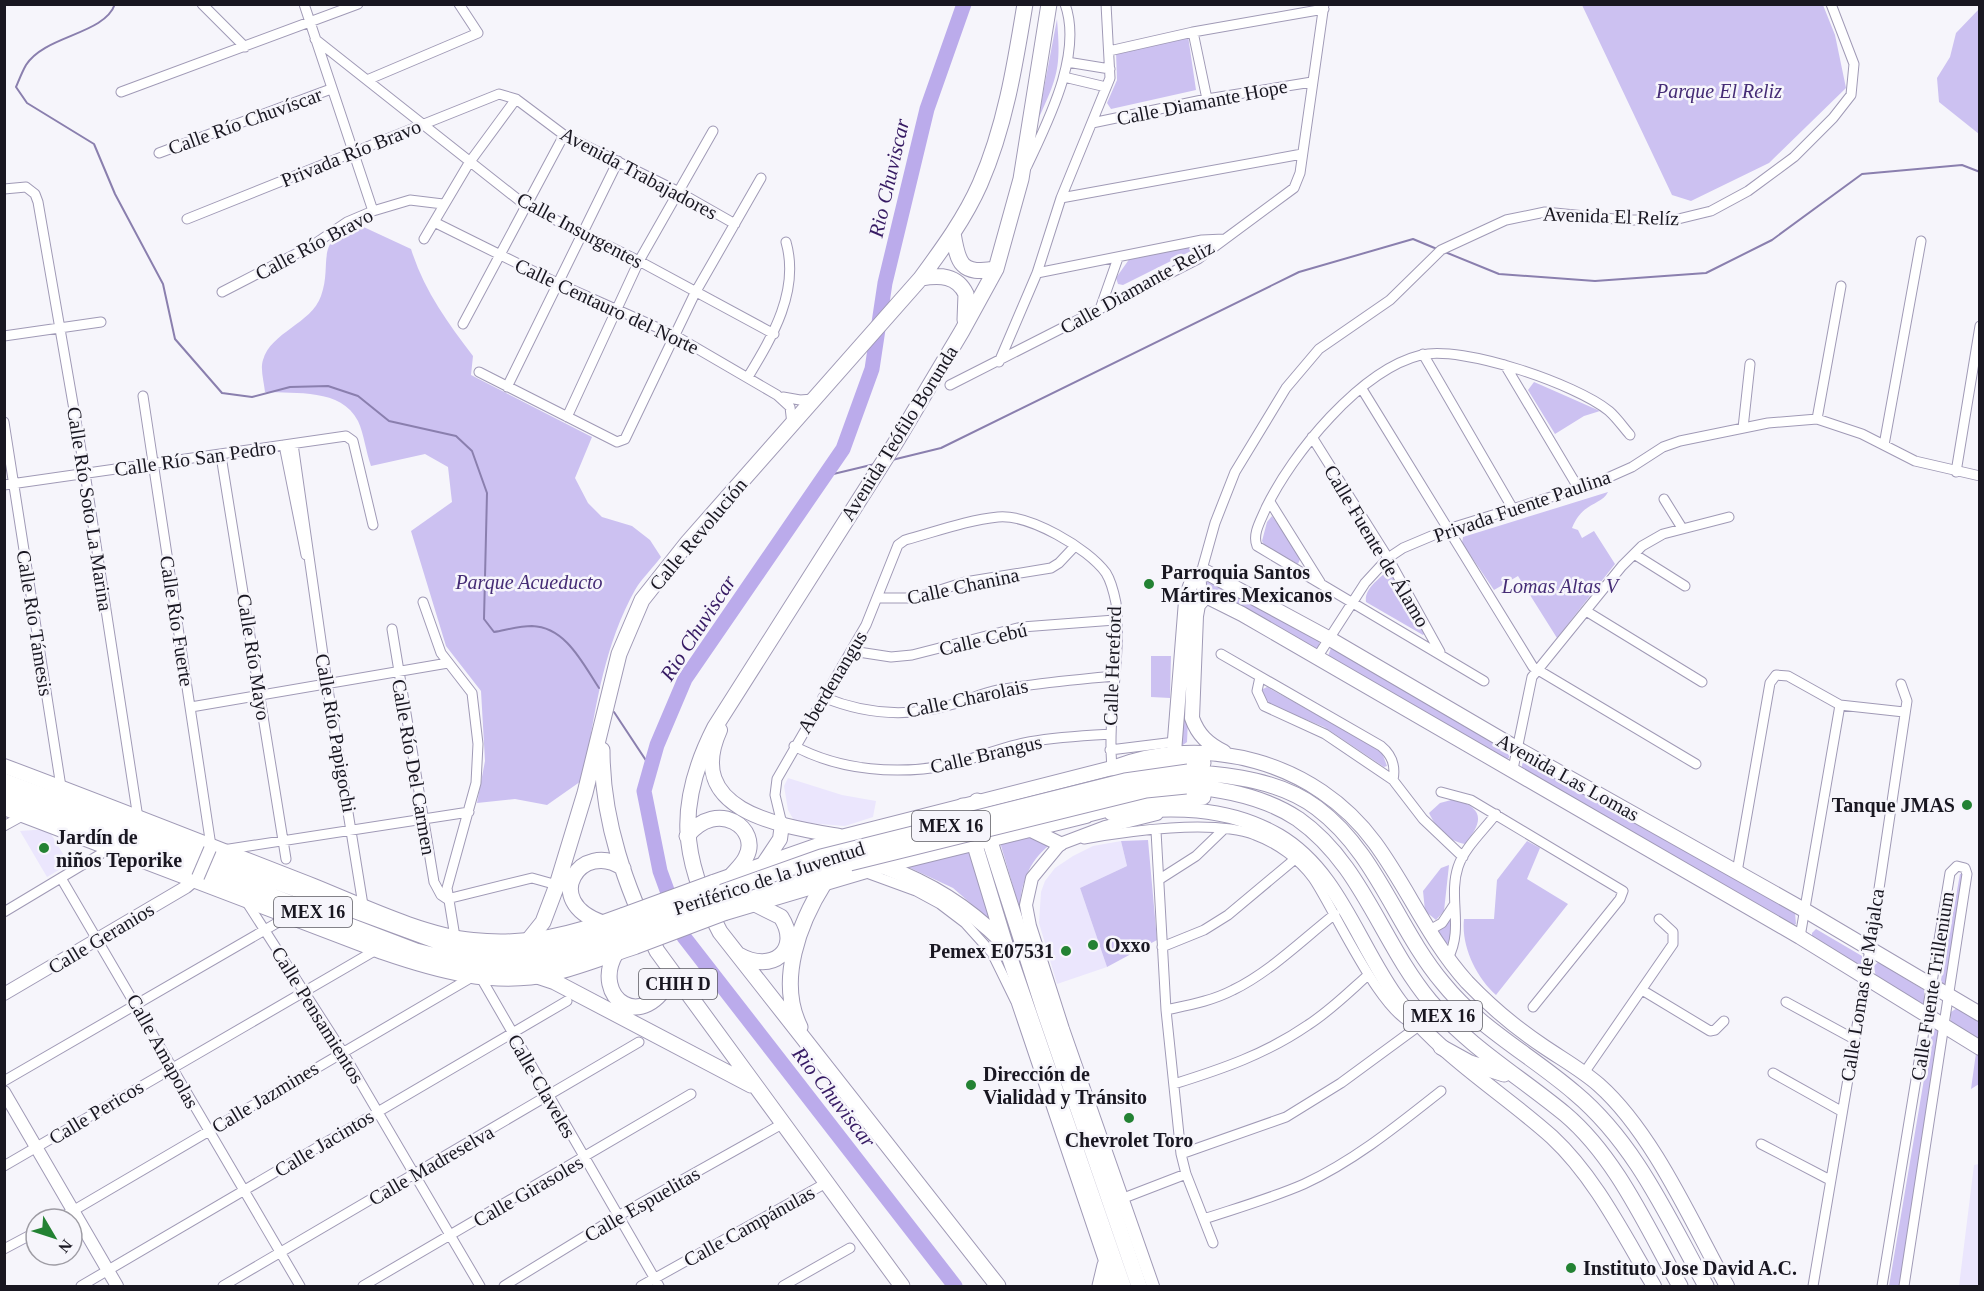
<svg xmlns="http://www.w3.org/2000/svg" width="1984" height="1291" font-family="Georgia,serif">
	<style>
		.built { fill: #ebe6fd }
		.green { fill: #ccc1f1 }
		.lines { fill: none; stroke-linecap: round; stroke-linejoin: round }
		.stream { stroke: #8a7fae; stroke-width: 2 }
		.river { stroke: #bbabeb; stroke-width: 15 }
		.minor-casing { stroke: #a09ab6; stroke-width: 11 }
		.tertiary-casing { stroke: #a09ab6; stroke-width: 14 }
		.secondary-casing { stroke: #a09ab6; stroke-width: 16 }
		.primary-casing { stroke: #a09ab6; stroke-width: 17 }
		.trunk-casing { stroke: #a09ab6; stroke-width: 17 }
		.minor { stroke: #fff; stroke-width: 9 }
		.tertiary { stroke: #fff; stroke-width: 12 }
		.secondary { stroke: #fff; stroke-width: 14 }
		.primary { stroke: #fff; stroke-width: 15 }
		.trunk { stroke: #fff; stroke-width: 15 }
		.tertiary-bridge-casing { stroke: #a09ab6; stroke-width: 14; stroke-linecap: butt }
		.secondary-bridge-casing { stroke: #a09ab6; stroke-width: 16; stroke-linecap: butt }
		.trunk-bridge-casing { stroke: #a09ab6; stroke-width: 17; stroke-linecap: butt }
		.tertiary-bridge { stroke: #fff; stroke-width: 12 }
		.secondary-bridge { stroke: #fff; stroke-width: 14 }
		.trunk-bridge { stroke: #fff; stroke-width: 15 }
		.poi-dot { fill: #238233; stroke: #f6f5fb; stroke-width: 2 }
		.labels { text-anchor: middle; stroke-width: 5; stroke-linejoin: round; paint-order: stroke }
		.shield { fill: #f6f5fb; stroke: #5b5a62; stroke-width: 1.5 }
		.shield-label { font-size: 18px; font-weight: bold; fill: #191721 }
		.park-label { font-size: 20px; font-style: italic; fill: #452c75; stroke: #f6f5fb }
		.street-label { font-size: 20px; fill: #191721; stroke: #f6f5fb }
		.poi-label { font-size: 20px; font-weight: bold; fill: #191721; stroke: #f6f5fb; text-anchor: start }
		.water-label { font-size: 21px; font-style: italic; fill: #361a63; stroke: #f6f5fb }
	</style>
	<rect width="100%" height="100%" fill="#f6f5fb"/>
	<path class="built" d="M788,778L842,795L876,801L873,817L845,826L795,822L788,810L784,786Z
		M48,829L69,864L47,877L20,831Z
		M1121,841L1127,866L1080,888L1107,967L1057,984L1039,923L1041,892L1045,881L1055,868L1073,856L1093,846Z
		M1979,1164V1286H1959L1974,1165Z"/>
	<path class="green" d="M1582,5H1823L1835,35L1846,88L1769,163L1691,201L1672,195Z
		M1979,9V134L1939,102L1937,78L1950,57L1956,33Z
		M1057,19C1061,68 1058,76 1038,120Z
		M1188,36L1196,90L1111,109L1107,103L1117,80L1116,52Z
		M355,223L411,249C424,290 447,322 473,356L471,375L592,437L575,478L588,503L602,517L632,526L650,540L661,557C653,568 642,578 635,590C603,647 594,715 584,779L547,805L515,799L477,803L485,761L481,691L446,646L411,531L452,502L448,467L425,454L371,466C366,452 364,434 358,421C341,388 296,394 265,392C264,382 260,369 263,360C271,332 311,324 321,296C333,263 313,244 355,223Z
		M1195,243L1197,248L1123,285L1118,284L1116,278L1130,258Z
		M1534,382L1541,385L1600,411L1584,416L1555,434L1528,390Z
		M1608,492C1601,506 1583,501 1572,528L1578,530L1582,538L1594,531L1615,564L1557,638L1518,576L1494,590L1462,543L1463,537Z
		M1272,516L1301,557L1298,564L1265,546L1262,541L1267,522Z
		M1387,571L1390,573L1425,633L1423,635L1366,602C1364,589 1378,580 1387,571Z
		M1206,579L1320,641L1318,648L1315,650L1210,591L1205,586Z
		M1193,607L1187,742L1183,745L1180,744Z
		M1331,648H1336L1510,751L1509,758L1506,760L1328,656Z
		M1151,656H1171L1170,698L1151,697Z
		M1267,687L1381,750L1387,766L1384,767L1324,727L1271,705L1262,694L1263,689Z
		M1527,761L1795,913L1796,924L1792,926L1521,769L1523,762Z
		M1455,799C1486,809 1482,823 1465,844C1446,840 1437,829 1429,813L1440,803Z
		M1028,834L1054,842C1031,857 1020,882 1020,910L999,839Z
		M1148,840L1157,940L1107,967L1080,888L1127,866L1121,841Z
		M1527,841L1540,848L1527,879L1568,904L1496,995C1476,977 1461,946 1464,919H1494L1497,880Z
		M971,847L999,928L953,888L906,866Z
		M1449,865L1444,911L1436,920L1425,911L1423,891L1441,868Z
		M1960,874H1963L1947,984L1942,985L1941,980Z
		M1450,920H1454L1451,941L1447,944L1437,932Z
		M1816,929L1862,956V964L1859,966L1812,940V933Z
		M1878,962L1924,990V1002L1922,1004L1876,978L1874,966Z
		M1957,1008L1979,1020V1043L1950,1028L1951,1012Z
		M1933,1026L1942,1028L1900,1286H1889Z
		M1976,1053L1979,1054V1084L1971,1089Z"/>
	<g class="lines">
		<path class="stream" d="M115,4C104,35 45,35 26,65C22,72 19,80 16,87L27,103L94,144L115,194L163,284L175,339L222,393L252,397L290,387L328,386L358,396L389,421L456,436L472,451L487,493L484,619L494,632C506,630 519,626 532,626C566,627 583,664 599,688
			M1445,252L1499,274L1595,281L1706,273L1772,240L1862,174L1962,165L1980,172
			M892,460L941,448L1299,272L1413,239L1437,249
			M825,476L875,464
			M614,712L651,768"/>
		<path class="river" d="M955,1286L684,937L660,871L644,791L657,745L685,679L843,449L872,369L885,283L927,109L964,4"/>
		<g class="minor-casing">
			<path id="minor" d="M202,4L245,47
				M304,4L373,211
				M1193,32L1207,99
				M315,39L525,205L639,261L774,334
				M1109,51L1193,32L1324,9
				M1067,62L1110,69
				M1064,77L1106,87
				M367,80L478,33L459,4
				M121,92L358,4
				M1092,123L1207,99L1312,82
				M159,153L331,89
				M1027,166C1048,121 1083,54 1065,4
				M4,189L26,187L35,194L38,202L85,473L138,818
				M1061,198L1302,154
				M187,219L499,94L516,99L564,135L677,191L735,224
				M434,222L557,283L674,335L777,395L790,407L792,424
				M424,239L469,163L516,99
				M1037,273L1202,240L1224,239
				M222,292L313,245L347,222L373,211L410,200L443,204
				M1100,309L1118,258
				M463,324L564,135
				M4,336L101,322
				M1423,354L1513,509
				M999,362L1037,273L1061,198L1110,78L1106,4
				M1505,365L1579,489
				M479,372L617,442L625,439L695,293L761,178
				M748,377C772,337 800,291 786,242
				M950,385L1198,259L1294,188L1300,173L1324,4
				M507,387L618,161
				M1362,389L1533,667L1696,764
				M143,396L211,846
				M783,397L800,400L813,399
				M567,417L639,261L713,131
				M1817,419L1841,286
				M4,422L61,787
				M1743,428L1750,364
				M1312,437L1388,558L1440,652
				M293,444L327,683L363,905
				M284,445L306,555
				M1884,445L1921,241
				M221,456L286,859
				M1956,472L1980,326
				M4,485L346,436L353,441L373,525
				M1664,499L1682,528
				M1270,502L1320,582
				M1634,554L1685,586
				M879,598H915L965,582L1051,568L1059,563L1075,546
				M1202,599L1201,573L1215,523L1235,472L1286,388L1319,349L1390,300L1441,250L1506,220L1545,212L1625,220H1674L1711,211L1748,191L1794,157L1833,118L1851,95L1854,64L1831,4
				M423,602L441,653L472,693L478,744L476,783L447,888L455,937
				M1586,611L1702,682
				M392,629L434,882L441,895L447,899L532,878L557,885
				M852,651L891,657L912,655L1022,627L1115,620
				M1221,654L1381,746C1392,755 1396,765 1393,780
				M1316,659L1365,583L1388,558L1403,548L1448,529L1596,483L1632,467L1663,447L1680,441L1768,423L1817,419L1862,434L1915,461L1980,476
				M1260,677L1257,691L1264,706L1325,734L1393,780L1423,819L1463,857
				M1484,681L1257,546C1252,534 1261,520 1266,508C1292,454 1360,370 1421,355C1462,345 1576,384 1609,411C1617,418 1623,427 1630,435
				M823,697C864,714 906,718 950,705C966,701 982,693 998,690C1036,683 1074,680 1113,676
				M191,707L448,663
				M794,746C841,771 898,775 949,765C975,759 998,748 1024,743C1052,737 1082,736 1110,734
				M1110,750L1175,742
				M1513,769L1532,677L1622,566L1642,546L1663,534L1729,517
				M1441,792L1471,800L1623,891L1620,899L1533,1007
				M782,824L775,795L777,779L866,625L898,545L905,540C935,532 967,520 998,517C1029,514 1088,548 1106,573C1111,581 1114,593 1116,603C1122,654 1107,714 1112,768
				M4,826L24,815
				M1156,831L1166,1010L1181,1154L1186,1174L1213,1243
				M1084,839C1128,831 1214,819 1255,835C1277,843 1299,859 1313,878C1333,906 1386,1027 1420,1025
				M223,850L469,812
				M864,872L916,891L940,904L965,923L992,953L1016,1002L1112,1286
				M1737,872L1770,683L1776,675L1788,676L1840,705L1904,712
				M61,878L300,1286
				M1160,879L1196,856L1224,829
				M246,901L342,1051L480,1286
				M4,912L109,849
				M1428,931L1442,923L1454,905
				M1800,937L1840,705
				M1162,947L1204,930L1228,915L1295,859
				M1448,958C1464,929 1448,897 1458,867C1464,848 1484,830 1496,814
				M481,978L659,1286
				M1642,990L1710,1031L1715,1030L1724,1021
				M1786,1002L1854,1039
				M1166,1010C1189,1005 1212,1001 1233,990C1270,972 1302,940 1335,914
				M1584,1073L1673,944V932L1659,919
				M1773,1073L1841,1111
				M4,1081L289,916
				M1174,1084C1222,1069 1266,1054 1308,1025C1330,1011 1349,992 1368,975
				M1761,1144L1830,1180
				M1181,1154L1286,1117L1341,1083L1420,1025
				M4,1166L376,950
				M1116,1201L1186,1174
				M59,1219L472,977
				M1204,1219C1237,1208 1272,1198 1304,1184C1354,1161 1398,1125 1441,1091
				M4,1249L36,1232
				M81,1286L567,1001
				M223,1286L639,1042
				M363,1286L691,1094
				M504,1286L618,1216L782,1124
				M641,1286L826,1183
				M783,1286L850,1248
				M1813,1286L1870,949L1907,701L1901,684
				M1882,1286L1950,873L1957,866L1965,868L1967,874L1904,1286"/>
		</g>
		<g class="tertiary-casing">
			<path id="tertiary" d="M4,994L186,887L198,877
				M4,1092L117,1286
				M1153,1286L1063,1029L1030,926L1026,905L1032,878L1060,844L1105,827L1157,814"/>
		</g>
		<g class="secondary-casing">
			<path id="secondary" d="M720,730C683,812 782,826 839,836
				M1174,752L1186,601C1189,589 1191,574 1206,572L1330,639L1518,749L1806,911L1980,1014
				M1224,752C1208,744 1198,735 1192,718L1196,616L1198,605L1206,596L1242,614L1800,937L1980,1048
				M4,766C108,805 211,846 314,886C361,905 423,935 473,940C527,946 573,934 623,915
				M4,808L382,952C437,971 494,987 552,974C580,967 608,956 635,947
				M1111,813C1170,807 1226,805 1279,836C1340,872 1359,948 1400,1002C1442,1057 1502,1092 1552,1137C1596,1178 1624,1236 1654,1286
				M1029,829L1060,844
				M764,863L780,839L782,824
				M713,882L841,837L1112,768C1205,732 1315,761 1375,843C1408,888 1429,940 1467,982C1490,1006 1516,1028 1543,1046C1562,1059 1582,1070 1599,1085C1653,1133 1692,1223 1727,1286
				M725,913L883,866L1086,816"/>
		</g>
		<g class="primary-casing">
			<path id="primary" d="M953,233C958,264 961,275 996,269
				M921,278C940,275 957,275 966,294L965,320
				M602,750C602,821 626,888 657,951L902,1286
				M977,801L1044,1010L1139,1286
				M963,806L1005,944L1123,1286
				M687,836C718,798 761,829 746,857C743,864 736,870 731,876
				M883,866C932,885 965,905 1003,942
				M603,923C539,901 582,839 623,868
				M527,942L543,922L557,885L585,793L619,654L642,600L688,542L921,278C943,248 965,218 980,184C1005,127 1015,65 1025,4
				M616,953C590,997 644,1037 672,975
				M739,955C772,974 802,950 781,917L755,904
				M537,976L555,982L751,1085
				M800,1027C777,981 799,923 825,882
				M998,1286L720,932C680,857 676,803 715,727L896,442L962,331L996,269L1021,179L1049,4
				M1100,1286L1105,1265"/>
		</g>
		<g class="trunk-casing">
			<path id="trunk" d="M1112,768L1203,763
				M1188,772C1232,775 1281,781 1317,808C1377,853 1396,927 1443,983C1480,1029 1531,1055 1575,1093C1636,1144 1668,1218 1706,1286
				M4,781L445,944C521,960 556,951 627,926
				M1186,786C1225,789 1265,797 1298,819C1362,864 1381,942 1430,1001C1469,1047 1519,1076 1565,1114C1617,1158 1647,1228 1680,1286
				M4,794L416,951C506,975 545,968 631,937
				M1077,817L1146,799L1203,797
				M720,903L850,863
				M1441,1047L1470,1063L1504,1074"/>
		</g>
		<use href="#minor" class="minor"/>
		<use href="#tertiary" class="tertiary"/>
		<use href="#secondary" class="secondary"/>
		<use href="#primary" class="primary"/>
		<use href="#trunk" class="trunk"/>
		<g class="tertiary-bridge-casing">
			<path id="tertiary-bridge" d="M198,877L210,849"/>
		</g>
		<g class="secondary-bridge-casing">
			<path id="secondary-bridge" d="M623,915L713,882
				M635,947L725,913"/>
		</g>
		<g class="trunk-bridge-casing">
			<path id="trunk-bridge" d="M850,863L1146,790L1186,786
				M627,926L821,857L1125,781L1188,772
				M631,937L720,903"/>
		</g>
		<use href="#tertiary-bridge" class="tertiary-bridge"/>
		<use href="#secondary-bridge" class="secondary-bridge"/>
		<use href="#trunk-bridge" class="trunk-bridge"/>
	</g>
	<g class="poi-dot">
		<circle cx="1149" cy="584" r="6"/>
		<circle cx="1967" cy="805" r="6"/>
		<circle cx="44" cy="848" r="6"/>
		<circle cx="1093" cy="945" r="6"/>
		<circle cx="1066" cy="951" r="6"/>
		<circle cx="971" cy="1085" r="6"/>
		<circle cx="1129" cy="1118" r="6"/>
		<circle cx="1571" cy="1268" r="6"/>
	</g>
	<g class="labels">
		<g class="shield">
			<rect x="912" y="811" width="78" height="30" rx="4.5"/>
			<rect x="274" y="897" width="78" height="30" rx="4.5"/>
			<rect x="639" y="969" width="78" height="30" rx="4.5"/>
			<rect x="1404" y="1001" width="78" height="30" rx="4.5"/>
		</g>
		<g class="shield-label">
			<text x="951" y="832">MEX 16</text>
			<text x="313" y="918">MEX 16</text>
			<text x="678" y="990">CHIH D</text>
			<text x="1443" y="1022">MEX 16</text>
		</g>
		<g class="park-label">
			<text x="1719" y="98">Parque El Reliz</text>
			<text x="529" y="589">Parque Acueducto</text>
			<text x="1560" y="593">Lomas Altas V</text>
		</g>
		<g class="street-label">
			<text transform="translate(1202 102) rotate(-11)" y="7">Calle Diamante Hope</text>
			<text transform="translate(245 121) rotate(-20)" y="7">Calle Río Chuvíscar</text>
			<text transform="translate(351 153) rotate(-22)" y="7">Privada Río Bravo</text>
			<text transform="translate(639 173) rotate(28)" y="7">Avenida Trabajadores</text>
			<text transform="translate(1611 216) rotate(2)" y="7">Avenida El Relíz</text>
			<text transform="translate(580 230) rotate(28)" y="7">Calle Insurgentes</text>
			<text transform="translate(314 244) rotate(-28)" y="7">Calle Río Bravo</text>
			<text transform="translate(1137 287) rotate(-29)" y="7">Calle Diamante Reliz</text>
			<text transform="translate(607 306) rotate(25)" y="7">Calle Centauro del Norte</text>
			<text transform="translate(899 433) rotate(-58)" y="7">Avenida Teófilo Borunda</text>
			<text transform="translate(195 458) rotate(-8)" y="7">Calle Río San Pedro</text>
			<text transform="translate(1522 506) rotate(-19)" y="7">Privada Fuente Paulina</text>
			<text transform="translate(90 509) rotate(81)" y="7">Calle Río Soto La Marina</text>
			<text transform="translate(698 534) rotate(-50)" y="7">Calle Revolución</text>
			<text transform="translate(1377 546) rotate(59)" y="7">Calle Fuente de Álamo</text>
			<text transform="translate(963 586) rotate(-12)" y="7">Calle Chanina</text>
			<text transform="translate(177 621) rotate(81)" y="7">Calle Río Fuerte</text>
			<text transform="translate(35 623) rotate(81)" y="7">Calle Río Támesis</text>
			<text transform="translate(983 639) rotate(-13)" y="7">Calle Cebú</text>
			<text transform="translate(254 657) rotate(81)" y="7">Calle Río Mayo</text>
			<text transform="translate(1112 666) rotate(-88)" y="7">Calle Hereford</text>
			<text transform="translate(832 682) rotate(-59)" y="7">Aberdenangus</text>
			<text transform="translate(967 698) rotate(-12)" y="7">Calle Charolais</text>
			<text transform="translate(336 733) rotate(80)" y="7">Calle Río Papigochi</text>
			<text transform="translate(986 754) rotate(-13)" y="7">Calle Brangus</text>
			<text transform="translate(414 767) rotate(80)" y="7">Calle Río Del Carmen</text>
			<text transform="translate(1568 777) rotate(29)" y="7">Avenida Las Lomas</text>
			<text transform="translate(769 878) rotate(-18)" y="7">Periférico de la Juventud</text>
			<text transform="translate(101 938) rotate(-31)" y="7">Calle Geranios</text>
			<text transform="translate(1862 985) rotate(-81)" y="7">Calle Lomas de Majalca</text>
			<text transform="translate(1932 986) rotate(-81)" y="7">Calle Fuente Trillenium</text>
			<text transform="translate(318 1015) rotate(58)" y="7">Calle Pensamientos</text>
			<text transform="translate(163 1051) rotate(61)" y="7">Calle Amapolas</text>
			<text transform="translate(542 1086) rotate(60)" y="7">Calle Claveles</text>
			<text transform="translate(265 1097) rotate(-31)" y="7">Calle Jazmines</text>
			<text transform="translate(96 1112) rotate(-31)" y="7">Calle Pericos</text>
			<text transform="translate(324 1143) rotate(-31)" y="7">Calle Jacintos</text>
			<text transform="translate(431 1165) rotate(-30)" y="7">Calle Madreselva</text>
			<text transform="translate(528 1191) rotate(-30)" y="7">Calle Girasoles</text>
			<text transform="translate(642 1204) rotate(-30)" y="7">Calle Espuelitas</text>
			<text transform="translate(749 1226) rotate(-29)" y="7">Calle Campánulas</text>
		</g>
		<g class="poi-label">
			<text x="1161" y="579">Parroquia Santos<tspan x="1161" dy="23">Mártires Mexicanos</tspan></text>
			<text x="1955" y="812" text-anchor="end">Tanque JMAS</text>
			<text x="56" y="844">Jardín de<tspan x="56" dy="23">niños Teporike</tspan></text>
			<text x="1105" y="952">Oxxo</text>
			<text x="1054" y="958" text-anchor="end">Pemex E07531</text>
			<text x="983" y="1081">Dirección de<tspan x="983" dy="23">Vialidad y Tránsito</tspan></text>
			<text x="1129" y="1147" text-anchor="middle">Chevrolet Toro</text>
			<text x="1583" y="1275">Instituto Jose David A.C.</text>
		</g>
		<g class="water-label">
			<text transform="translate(889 178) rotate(-77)" y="7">Rio Chuviscar</text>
			<text transform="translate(698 628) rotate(-57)" y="7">Rio Chuviscar</text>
			<text transform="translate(834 1097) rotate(52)" y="7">Rio Chuviscar</text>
		</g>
	</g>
	<rect width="1984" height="1291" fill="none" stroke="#191721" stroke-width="12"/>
	<g transform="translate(54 1237) rotate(129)"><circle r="28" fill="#f6f5fb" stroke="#9e9ca4" stroke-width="1.5"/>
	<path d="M0-4.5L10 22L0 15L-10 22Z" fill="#238233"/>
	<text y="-9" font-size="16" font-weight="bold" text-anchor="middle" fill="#191721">N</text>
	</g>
</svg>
